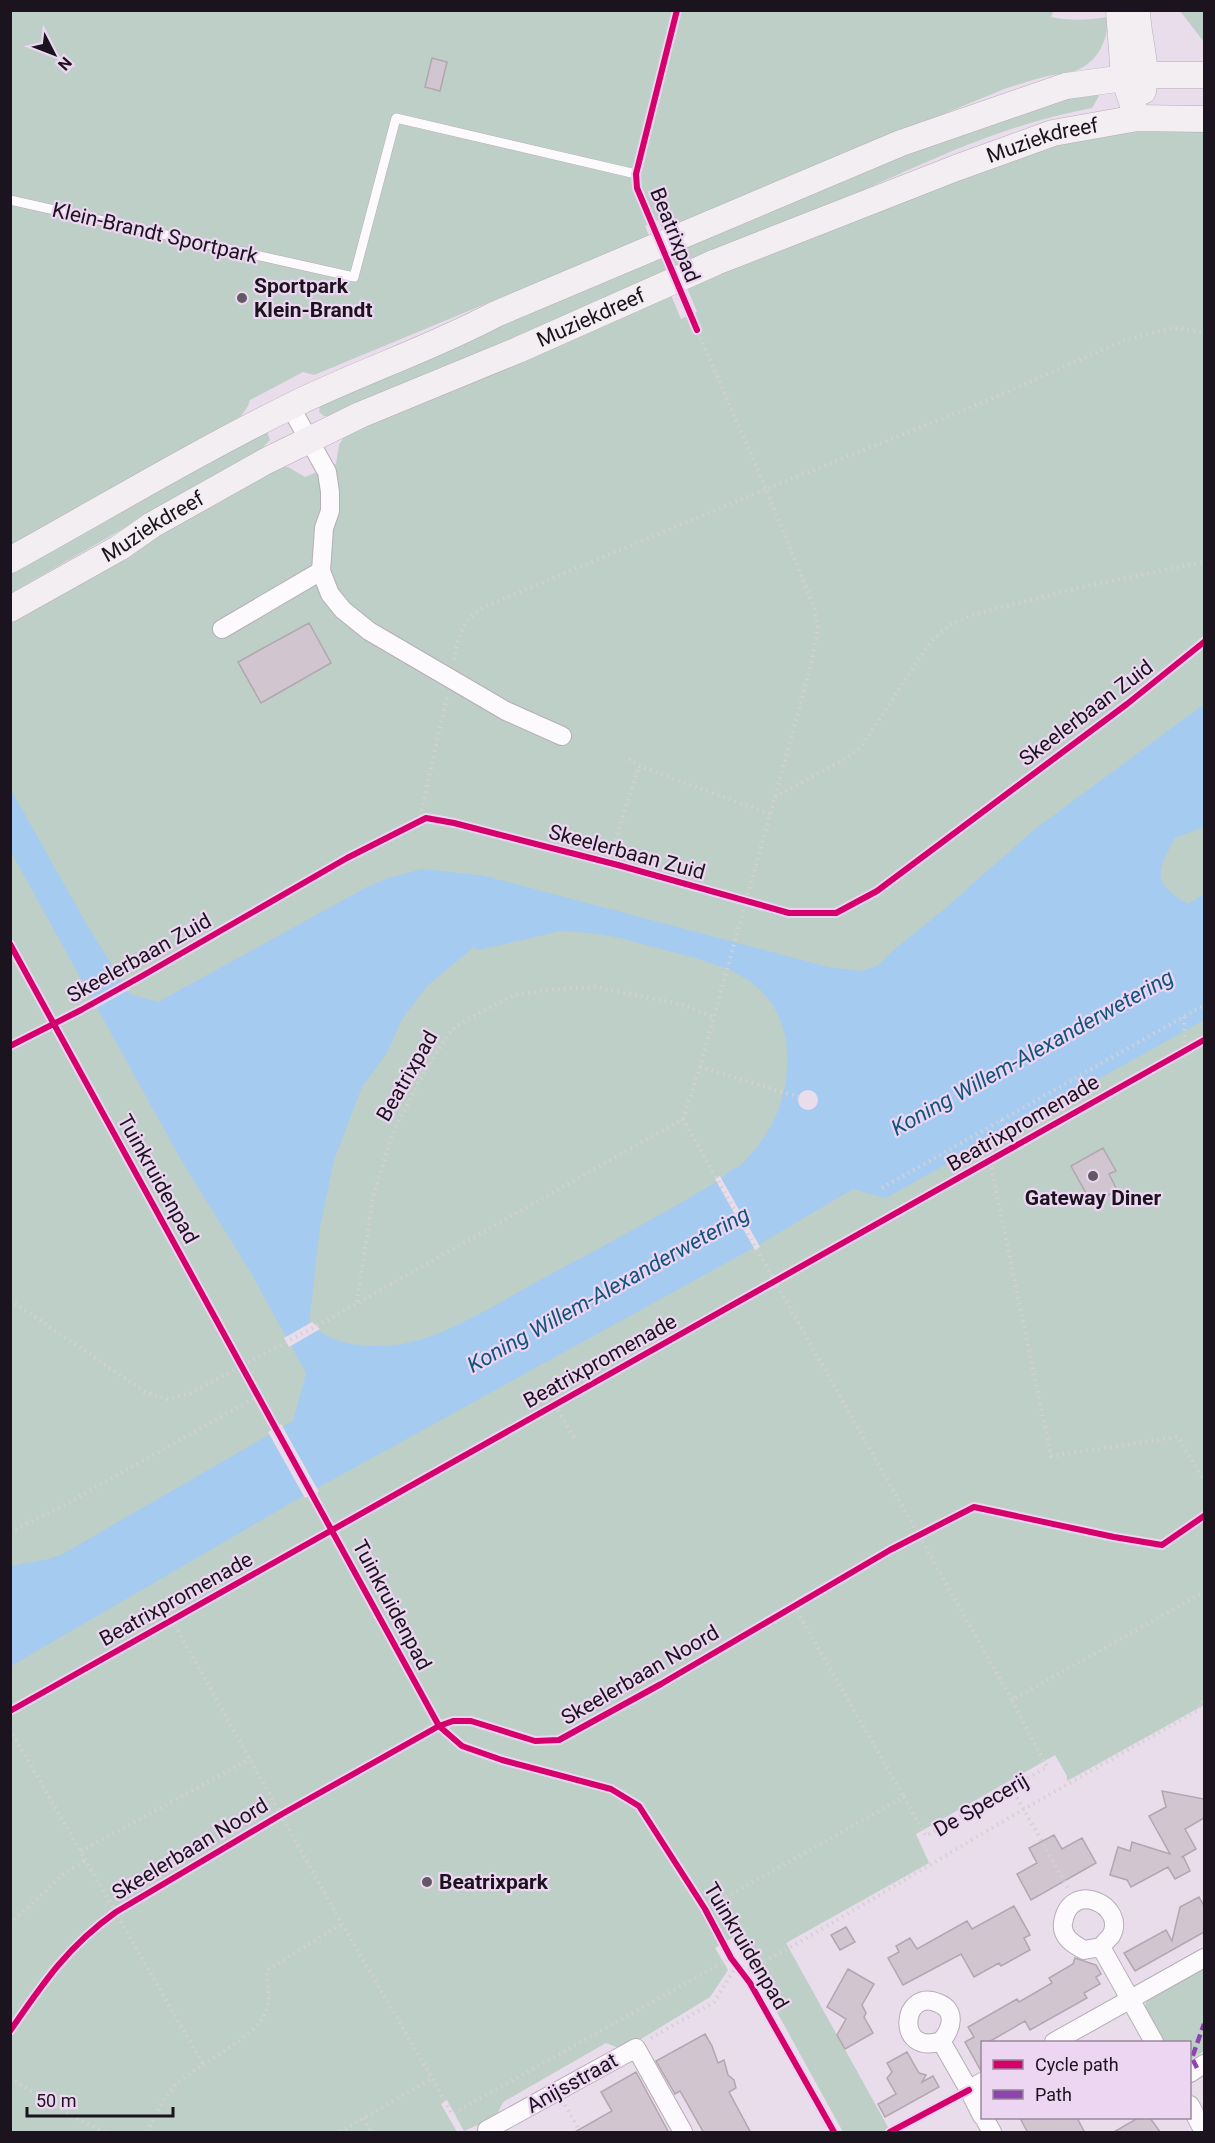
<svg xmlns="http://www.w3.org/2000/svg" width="1215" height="2143" font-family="Roboto,sans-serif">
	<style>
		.green { fill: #bdcfc6 }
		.water { fill: #a5cbf0; fill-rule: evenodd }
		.pier { fill: #e9dceb }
		.building { fill: #d1c5cf; stroke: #b2a6af; stroke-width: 1.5 }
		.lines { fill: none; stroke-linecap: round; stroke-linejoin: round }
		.lane-casing { stroke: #b6adb8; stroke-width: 10 }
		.street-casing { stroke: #b6adb8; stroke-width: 20 }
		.secondary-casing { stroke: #b6adb8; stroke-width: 27 }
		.path { stroke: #d4d0d4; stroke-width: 4; stroke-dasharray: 1.5 4.5; stroke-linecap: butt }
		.lane { stroke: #fcfafc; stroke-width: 9 }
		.street { stroke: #fcfafc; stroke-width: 18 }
		.secondary { stroke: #f3eef1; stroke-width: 26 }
		.quiet { stroke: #8e44ad; stroke-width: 4.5; stroke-dasharray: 9 4.5; stroke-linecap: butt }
		.cycleway-casing { stroke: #edd6f1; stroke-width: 10 }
		.cycleway { stroke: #d6006c; stroke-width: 6 }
		.poi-dot { fill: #635965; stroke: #edd6f1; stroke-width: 2 }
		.labels { text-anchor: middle; stroke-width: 4.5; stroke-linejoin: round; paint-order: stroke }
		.street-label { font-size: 21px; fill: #1b131d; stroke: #edd6f1 }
		.poi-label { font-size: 21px; font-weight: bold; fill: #1b131d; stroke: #edd6f1; text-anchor: start }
		.water-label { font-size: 22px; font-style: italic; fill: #0f5580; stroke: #edd6f1 }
	</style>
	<rect width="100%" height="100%" fill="#e9dceb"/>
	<path class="green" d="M1054,10L1051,17C1071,21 1088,20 1108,17C1108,39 1099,61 1077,70C1067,74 1055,74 1044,77C1031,80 1017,85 1004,89L663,230L658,220L645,226L649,236L314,375L303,372L250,400L248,406L241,416L11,546L10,11Z
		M1180,11H1204V42Z
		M1096,87L1099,96L1092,108C987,127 893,179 795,221C642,288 488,351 334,416H324L319,412L320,402L961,125Z
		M1204,126V1705L1067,1781V1776L1055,1755L916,1834L929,1863L786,1943L889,2129L883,2132H843L735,1936L715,1948L728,1970L710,1997L623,2050L606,2043L503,2102L496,2117L464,2131L447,2100L441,2104L457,2132H11L10,616L275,466L288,467L305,477L336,464L339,445L345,435L671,295L681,319L697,312L685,283L1045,134Z
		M267,431L270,440L260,450L11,593L10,568Z
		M1204,1967V2051L1190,2060V2042H1163L1143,2010L1148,1998Z"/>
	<path class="water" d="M1204,704V827L1175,838C1156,873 1151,882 1188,904L1204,894V1020L886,1198L853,1189L755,1247L303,1496L11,1666V1566L45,1560L61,1555L293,1421L306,1373L251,1273L180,1158L11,852L10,788L87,925L130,994L158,1002L367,887L388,878L423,869L485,876L828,967L861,971L877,966L895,949L942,911L1034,830ZM560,931C577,932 594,933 610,936C625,938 640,944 654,947C686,956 725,963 752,983C794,1014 794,1072 776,1116C769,1132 754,1152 742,1164C735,1169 728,1170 724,1177C664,1214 602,1247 540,1280C500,1302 439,1341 394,1345C364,1348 332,1345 309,1323L320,1227L334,1160L362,1087L387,1053L402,1019L427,986L474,947L479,950Z"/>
	<path class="pier" d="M125,981L130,989L94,1009L90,1001Z
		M798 1100a10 10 0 1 1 20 0a10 10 0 1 1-20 0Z
		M720,1176L760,1247L755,1250L715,1179Z
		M312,1322L320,1329L289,1347L284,1338Z
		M281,1424L319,1492L305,1498L268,1432Z"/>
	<path class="building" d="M432,58L447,62L440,91L425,87Z
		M309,623L331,663L261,703L238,662Z
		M1103,1148L1116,1171L1109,1174L1117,1190L1092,1204L1071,1166Z
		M1162,1791L1204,1799V1818L1185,1829L1196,1849L1182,1857L1184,1858L1190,1871L1175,1879L1168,1867L1131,1887L1127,1880L1110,1875L1118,1847L1130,1851L1132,1842L1170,1854L1149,1816L1166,1807Z
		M1054,1835L1062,1849L1082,1838L1096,1863L1031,1900L1017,1874L1037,1863L1029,1848Z
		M1199,1897L1204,1906V1932L1135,1971L1124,1953L1166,1930L1172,1941L1180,1907Z
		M1014,1906L1030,1935L1024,1938L1030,1950L1001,1966L999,1963L974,1977L961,1954L903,1985L888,1958L899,1952L896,1946L910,1938L917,1949L967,1921L972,1929Z
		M846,1927L855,1942L840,1950L831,1935Z
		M1075,1958L1096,1965L1101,1974L1096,1977L1100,1984L1084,1993L1087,1998L1030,2030L1025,2021L987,2043H982L981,2071L965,2042L974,2037L968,2027L1017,1999L1019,2002L1052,1983L1049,1978L1073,1964Z
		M848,1969L874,1984L862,2005L866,2013L864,2017L873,2033L845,2049L837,2035L846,2019L827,2007Z
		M705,2034L712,2046L718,2063L724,2060L728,2075L734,2080L736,2088L729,2092L751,2133H704L680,2091L675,2094L656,2061Z
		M907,2052L919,2073L926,2075L922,2082L933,2076L939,2087L885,2117L878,2104L896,2094L887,2078L892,2072L887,2063Z
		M636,2072L669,2133H573L612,2111L601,2092Z
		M1020,2118H1077L1085,2133H1028Z
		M1138,2118H1150L1161,2133H1112Z"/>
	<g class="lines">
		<g class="lane-casing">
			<path id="lane" d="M10,200L354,277L396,118L636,174"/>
		</g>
		<g class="street-casing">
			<path id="street" d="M321,571L330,594L343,610L369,631L506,711L562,736
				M222,629L321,571L324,528L330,511V492L327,472L290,406
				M1101,1947C1104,1943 1108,1939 1111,1936C1128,1906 1070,1878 1063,1923C1061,1937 1073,1944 1084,1950L1101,1947L1154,2042
				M941,2041C895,2057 901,1987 938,2003C957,2010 952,2029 941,2041L969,2090
				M1054,2042L1204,1958
				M1190,2073L1204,2064
				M982,2082L969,2090L982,2116
				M1190,2105L1204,2132
				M984,2118L992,2132
				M487,2132V2130L636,2048L683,2132"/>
		</g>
		<g class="secondary-casing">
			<g id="secondary">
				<path d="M1119,10L1124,77L1137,118"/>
				<path d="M1137,12C1138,38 1148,65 1143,91"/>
				<path d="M10,560C106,507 199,451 297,403C363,371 432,348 496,314L901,143L1066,86L1146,75H1204"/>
				<path id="s1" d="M10,609L119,548L152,525L266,461L309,440L360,415L518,350L716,262L956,168L1053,133L1137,118L1204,119"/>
			</g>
		</g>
		<path class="path" d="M454,660C459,634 461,622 484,607L766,489L991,399L1122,341L1173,328L1204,332
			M629,759L639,766L770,814
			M775,797L845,759L861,747L931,641L953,623L975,614L1087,586L1204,562
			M419,822L447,696
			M608,863L639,766
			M1184,1017L1185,1051
			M700,1067L799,1097
			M683,1119L700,1067L794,728L812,660L818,627L813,604L766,489L697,330
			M1001,1120L1025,1141
			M990,1162L1051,1456L1178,1437L1204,1481
			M882,1188L1204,1005
			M10,1300L145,1392L168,1399L191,1393L331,1318L683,1119L1012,1700
			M357,1302L373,1197L392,1135L418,1083L445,1039L455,1027L470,1018L514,995L548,990L595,987L681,1004L713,1017
			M555,1405L576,1441
			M10,1532L64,1505L258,1396
			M794,1606L904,1797
			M172,1620L342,1924L432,2078
			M10,1729L203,2064
			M1011,1787L1068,1888
			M81,1851L250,1759
			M705,1909L904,1797L926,1836L1047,1767L1012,1700L1204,1592
			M10,1924L66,1872L86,1860
			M743,1973L805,1939L1024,1809L1198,1710L1204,1699
			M651,2038L714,2002L737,1965
			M10,2078L74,2117L105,2132
			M565,2105L580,2132
			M364,2118L371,2132
			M147,2132C156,2114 163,2096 179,2082C203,2061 254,2039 266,2012C272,1999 266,1984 267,1970L342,1924
			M340,2132L432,2078L452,2114L731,1958"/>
		<use href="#lane" class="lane"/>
		<use href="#street" class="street"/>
		<use href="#secondary" class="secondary"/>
		<path class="quiet" d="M1197,2068L1192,2058L1204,2024"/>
		<g class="cycleway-casing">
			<path id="cycleway" d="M677,10L636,174L637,188L697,330
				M10,944L439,1726L462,1746L502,1760L611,1789L639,1806L705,1909L731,1958L750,1983L834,2132
				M10,1046L81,1010L142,976L347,858L426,818L454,823L618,865L789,913H836L877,891L1127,704L1204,642
				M10,1711L1204,1040
				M10,2031C43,1983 68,1946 116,1912L282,1814L439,1726L453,1721H471L535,1741L559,1740L661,1684L890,1550L974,1507L1114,1537L1162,1545L1204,1516
				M890,2132L969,2090"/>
		</g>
		<use href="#cycleway" class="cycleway"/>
	</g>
	<g class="poi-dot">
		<circle cx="242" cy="298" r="6"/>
		<circle cx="1093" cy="1176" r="6"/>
		<circle cx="427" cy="1882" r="6"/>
	</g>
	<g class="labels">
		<g class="street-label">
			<text dy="7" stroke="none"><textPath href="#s1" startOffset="1137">Muziekdreef</textPath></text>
			<text transform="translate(155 233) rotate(13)" y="7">Klein-Brandt Sportpark</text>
			<text transform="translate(675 235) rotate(68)" y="7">Beatrixpad</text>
			<text dy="7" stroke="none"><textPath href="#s1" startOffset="651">Muziekdreef</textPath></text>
			<text dy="7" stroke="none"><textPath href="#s1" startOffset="165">Muziekdreef</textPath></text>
			<text transform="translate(1086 713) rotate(-37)" y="7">Skeelerbaan Zuid</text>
			<text transform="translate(627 852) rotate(15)" y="7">Skeelerbaan Zuid</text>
			<text transform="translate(139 958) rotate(-29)" y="7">Skeelerbaan Zuid</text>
			<text transform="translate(407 1076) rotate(-60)" y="7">Beatrixpad</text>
			<text transform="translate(1023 1123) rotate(-30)" y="7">Beatrixpromenade</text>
			<text transform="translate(158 1179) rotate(61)" y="7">Tuinkruidenpad</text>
			<text transform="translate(600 1361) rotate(-29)" y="7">Beatrixpromenade</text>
			<text transform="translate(176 1599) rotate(-29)" y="7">Beatrixpromenade</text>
			<text transform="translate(392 1605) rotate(62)" y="7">Tuinkruidenpad</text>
			<text transform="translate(640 1675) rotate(-30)" y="7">Skeelerbaan Noord</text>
			<text transform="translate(981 1805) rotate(-30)" y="7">De Specerij</text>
			<text transform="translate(190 1849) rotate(-31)" y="7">Skeelerbaan Noord</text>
			<text transform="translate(746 1946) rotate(59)" y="7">Tuinkruidenpad</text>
			<text transform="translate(572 2083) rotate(-29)" y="7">Anijsstraat</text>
		</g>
		<g class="poi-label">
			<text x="254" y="293">Sportpark<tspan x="254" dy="24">Klein-Brandt</tspan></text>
			<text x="1093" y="1205" text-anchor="middle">Gateway Diner</text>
			<text x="439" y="1889">Beatrixpark</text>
		</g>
		<g class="water-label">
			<text transform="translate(1032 1052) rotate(-29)" y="8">Koning Willem-Alexanderwetering</text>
			<text transform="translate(608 1289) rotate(-29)" y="8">Koning Willem-Alexanderwetering</text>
		</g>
	</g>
	<rect width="1215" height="2143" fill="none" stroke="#1b131d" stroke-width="24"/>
	<rect x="981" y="2041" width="210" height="78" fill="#edd6f1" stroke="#99889c" stroke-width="1.5"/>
	<rect x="993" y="2060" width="30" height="9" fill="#d6006c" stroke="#99889c" stroke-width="1.5"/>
	<text x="1035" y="2071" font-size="18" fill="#1b131d">Cycle path</text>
	<rect x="993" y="2090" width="30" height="9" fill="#8e44ad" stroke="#99889c" stroke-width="1.5"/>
	<text x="1035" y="2101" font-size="18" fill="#1b131d">Path</text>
	<g transform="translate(54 54) rotate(132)" stroke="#edd6f1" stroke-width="4.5" paint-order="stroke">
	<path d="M0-4.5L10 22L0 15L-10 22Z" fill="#1b131d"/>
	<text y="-9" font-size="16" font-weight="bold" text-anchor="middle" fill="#1b131d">N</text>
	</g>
	<path d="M27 2107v9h146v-9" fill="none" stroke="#1b131d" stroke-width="3"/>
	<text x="36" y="2107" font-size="18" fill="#1b131d" stroke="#edd6f1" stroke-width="4.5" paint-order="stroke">50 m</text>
</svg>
